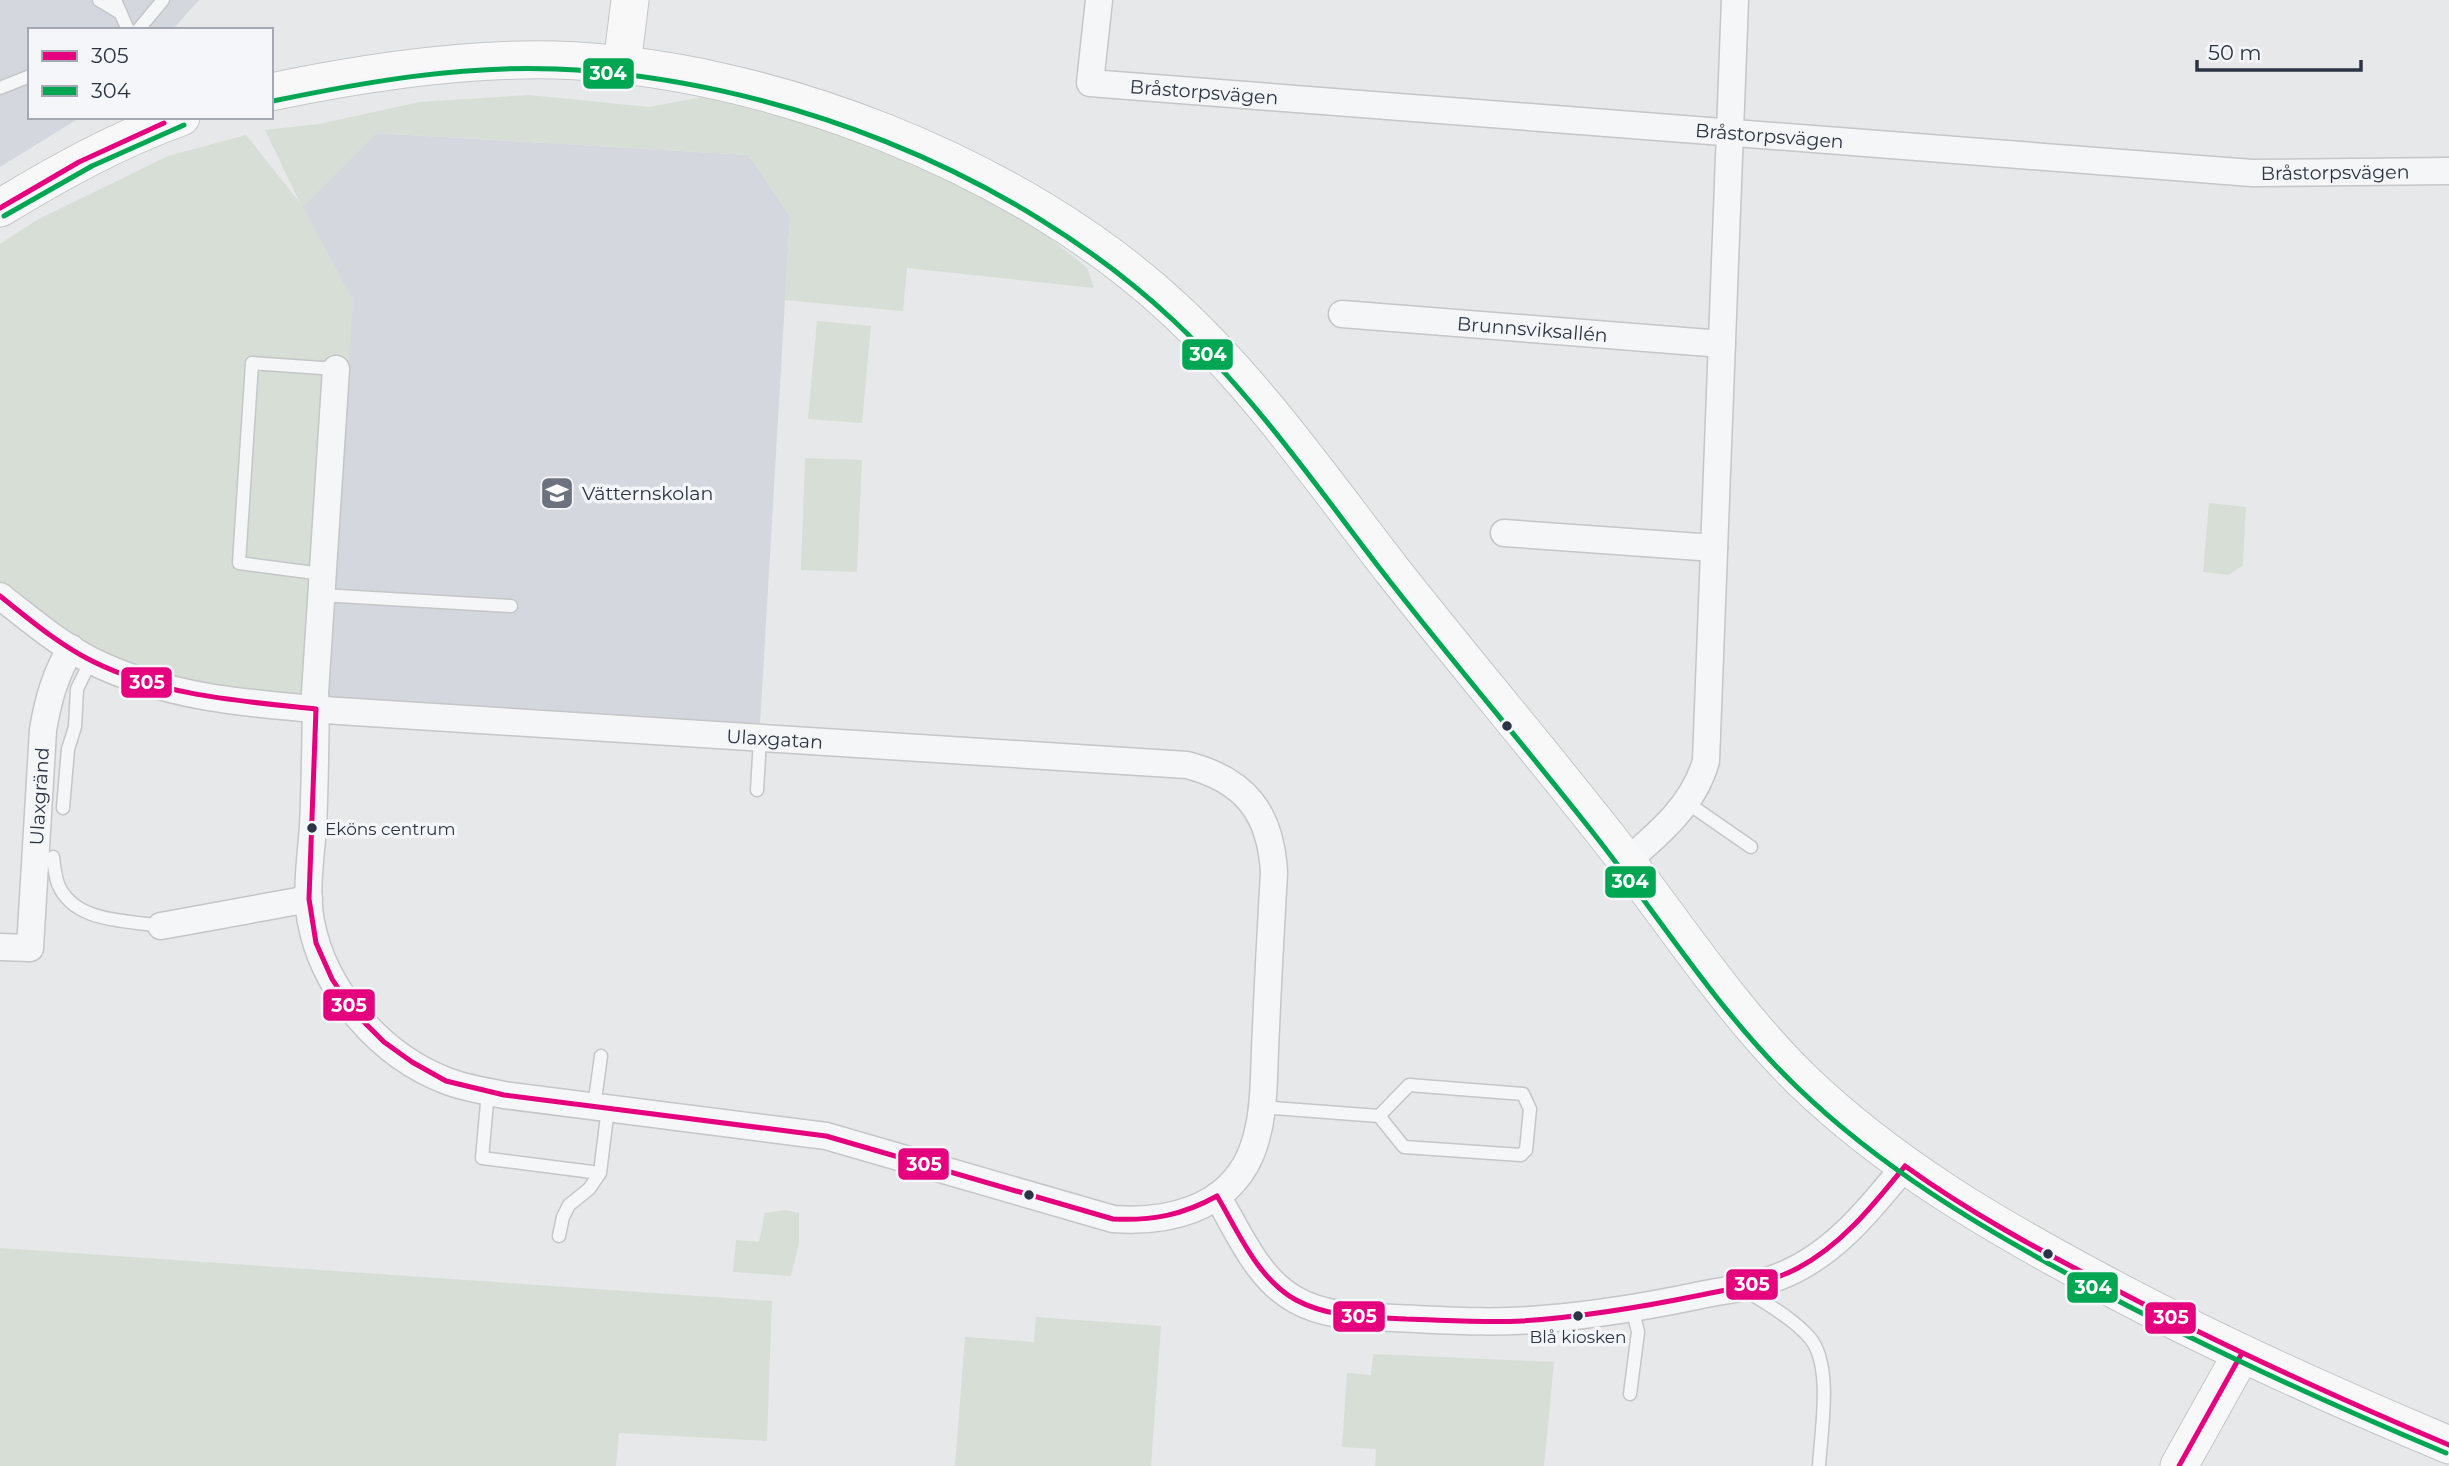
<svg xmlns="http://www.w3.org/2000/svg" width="2449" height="1466" font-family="Montserrat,sans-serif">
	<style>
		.built { fill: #d4d7dd }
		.green { fill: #d6ded6 }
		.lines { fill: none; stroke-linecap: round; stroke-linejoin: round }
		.lane-casing { stroke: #c4c6c8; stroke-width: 15 }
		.street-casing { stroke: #c4c6c8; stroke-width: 29 }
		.secondary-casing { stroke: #c4c6c8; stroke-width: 39 }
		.lane { stroke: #f5f6f7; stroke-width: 12 }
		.street { stroke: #f5f6f7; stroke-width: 26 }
		.secondary { stroke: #f8f8f8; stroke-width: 37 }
		.bus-1-casing { stroke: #f4f6f9; stroke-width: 10 }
		.bus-2-casing { stroke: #f4f6f9; stroke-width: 10 }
		.bus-1 { stroke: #e5007d; stroke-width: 5 }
		.bus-2 { stroke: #00a651; stroke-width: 5 }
		.bus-dot { fill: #2b3445; stroke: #f4f6f9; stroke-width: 2.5 }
		.labels { text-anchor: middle; stroke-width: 7; stroke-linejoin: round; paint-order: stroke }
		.bus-label { font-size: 17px; fill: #2b3445; stroke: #f4f6f9; text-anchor: start }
		.street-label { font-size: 19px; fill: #2b3445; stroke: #f4f6f9 }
		.poi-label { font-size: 19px; fill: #2b3445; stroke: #f4f6f9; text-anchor: start }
		.line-badge { stroke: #f4f6f9; stroke-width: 2.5 }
		.badge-label { font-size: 19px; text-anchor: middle; font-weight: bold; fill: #fff }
	</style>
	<rect width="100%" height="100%" fill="#e6e8ea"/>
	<path class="built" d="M0,0H199L172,30H30V117H81L0,167Z
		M376,133L749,155L790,216L759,741L326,713L302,207Z"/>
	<path class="green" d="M529,95L649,107L703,97L835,131L1011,207L1087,268L1094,288L907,268L903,311L785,300L790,216L749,155L377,133L303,207L353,300L326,713L65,651L0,594V244L37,220L168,156L246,135L300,203L265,130L319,124L420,102Z
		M817,321L871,326L862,423L808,419Z
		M805,458L862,460L857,572L801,570Z
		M2209,503L2246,507L2243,565L2229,575L2203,572Z
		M785,1210L799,1213V1243L791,1276L733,1272L736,1240L759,1242L765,1213Z
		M0,1248L772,1301L767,1441L619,1433L616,1466H0Z
		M1036,1317L1161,1326L1151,1466H955L965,1337L1034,1342Z
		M1373,1354L1554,1362L1544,1466H1375L1376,1449L1342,1447L1347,1373L1371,1375Z"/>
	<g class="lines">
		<g class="lane-casing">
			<path id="lane" d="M99,0L119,12
				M115,0L128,30
				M138,30L163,0
				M0,88L30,76
				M322,574L239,563L252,363L336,369
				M321,595L511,606
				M757,790L760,739
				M1686,802L1751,847
				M63,808L68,749L75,727L77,689L91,660
				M53,857C54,865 55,876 58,884C74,923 126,920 161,926
				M488,1092L482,1158L600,1173
				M594,1107L601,1056
				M1261,1107L1379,1116L1404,1147L1521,1155L1526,1150L1530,1109L1523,1094L1409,1085L1379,1116
				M559,1236L563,1217L569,1205L589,1189L600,1173L608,1108
				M1744,1289C1766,1304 1793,1318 1810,1338C1833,1366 1821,1431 1819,1466
				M1630,1394L1638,1332L1632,1307"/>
		</g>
		<g class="street-casing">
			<g id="street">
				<path id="s1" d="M1099,0L1090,83L2252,173L2449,171"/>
				<path id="s2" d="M1342,314L1722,344"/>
				<path d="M1504,533L1714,548"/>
				<path id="s3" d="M0,596C29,619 59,644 92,661C169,699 254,704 339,711L1187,765C1245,780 1271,813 1274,873C1271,925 1268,977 1266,1029C1263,1070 1267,1117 1250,1156C1226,1210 1166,1223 1113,1219L826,1136L504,1095C485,1091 465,1088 447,1081C381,1056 324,991 311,922C305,891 311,857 313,826C315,787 315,748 316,709L315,693L336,369"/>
				<path d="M1627,861C1660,833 1694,804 1706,761L1735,0"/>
				<path d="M161,926L309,899"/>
				<path id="s4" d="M0,947L30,948L43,730C48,700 55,675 71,648"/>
				<path d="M1217,1196C1239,1232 1257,1279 1296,1300C1326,1317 1361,1316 1394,1318C1443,1320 1494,1324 1543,1319C1596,1315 1649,1306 1701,1295C1726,1290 1754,1287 1778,1277C1832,1257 1870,1209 1905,1166"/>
			</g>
		</g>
		<g class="secondary-casing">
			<path id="secondary" d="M622,65L630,0
				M271,92C362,73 462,58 555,60C765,66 1020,165 1174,309C1257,386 1323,481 1392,570C1462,659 1536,746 1606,835C1671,917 1726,1005 1801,1079C1890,1165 1995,1226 2104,1284C2216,1344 2332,1396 2449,1445
				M0,208C58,173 117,140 181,117
				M2179,1466L2242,1353"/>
		</g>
		<use href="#lane" class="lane"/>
		<use href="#street" class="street"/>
		<use href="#secondary" class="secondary"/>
		<g class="bus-1-casing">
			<path id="bus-1" d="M0,208L79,162L164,123
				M0,596C29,619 58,644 92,661C162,696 240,701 316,709
				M316,709L309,899L316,943L332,979L353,1011L384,1042L412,1062L446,1081L504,1095L826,1136L1113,1219C1152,1221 1183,1215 1217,1196
				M1905,1166C1969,1212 2037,1249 2107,1285C2218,1344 2333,1396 2449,1445
				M1217,1196C1239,1233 1257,1278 1296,1300C1329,1318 1369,1317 1406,1319C1444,1320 1483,1323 1522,1321C1583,1317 1642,1307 1701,1295C1734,1288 1768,1284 1798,1268C1842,1245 1874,1204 1905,1166
				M2179,1466L2242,1353"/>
		</g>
		<g class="bus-2-casing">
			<path id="bus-2" d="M273,101C365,82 461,65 556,69C774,78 1012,170 1173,320C1252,394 1315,484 1381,570C1450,659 1524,745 1594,834C1661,919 1719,1013 1798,1088C1880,1167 1978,1226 2077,1279C2197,1344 2320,1400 2446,1453
				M4,216L92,166L184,125"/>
		</g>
		<use href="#bus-1" class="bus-1"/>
		<use href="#bus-2" class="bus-2"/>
	</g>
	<defs>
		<g id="school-square" transform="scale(1.75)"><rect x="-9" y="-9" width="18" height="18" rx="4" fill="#6c737f" stroke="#f4f6f9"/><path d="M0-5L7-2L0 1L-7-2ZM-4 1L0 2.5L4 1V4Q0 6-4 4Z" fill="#fff"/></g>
	</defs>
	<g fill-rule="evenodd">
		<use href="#school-square" x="557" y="493"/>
	</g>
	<g class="bus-dot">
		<circle cx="1507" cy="726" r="6"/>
		<circle cx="312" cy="828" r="6"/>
		<circle cx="1029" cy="1195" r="6"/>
		<circle cx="2048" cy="1254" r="6"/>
		<circle cx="1578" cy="1316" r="6"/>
	</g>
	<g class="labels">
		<g class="bus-label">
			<text x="325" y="835">Eköns centrum</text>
			<text x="1578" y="1343" text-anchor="middle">Blå kiosken</text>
		</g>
		<g class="street-label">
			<text dy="7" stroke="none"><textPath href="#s1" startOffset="198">Bråstorpsvägen</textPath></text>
			<text dy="7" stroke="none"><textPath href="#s1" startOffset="765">Bråstorpsvägen</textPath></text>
			<text dy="7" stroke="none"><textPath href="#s1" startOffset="1332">Bråstorpsvägen</textPath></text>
			<text dy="7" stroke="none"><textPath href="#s2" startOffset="191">Brunnsviksallén</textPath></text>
			<text dy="7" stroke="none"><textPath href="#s3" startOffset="803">Ulaxgatan</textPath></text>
			<text dy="7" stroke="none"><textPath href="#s4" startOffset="182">Ulaxgränd</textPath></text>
		</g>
		<g class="poi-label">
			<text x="582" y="500">Vätternskolan</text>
		</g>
	</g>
	<g class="line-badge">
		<rect x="582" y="57" width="53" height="33" rx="7" fill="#00a651"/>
		<rect x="1181" y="338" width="53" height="33" rx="7" fill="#00a651"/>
		<rect x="120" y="666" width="53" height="33" rx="7" fill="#e5007d"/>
		<rect x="1604" y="865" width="53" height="34" rx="7" fill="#00a651"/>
		<rect x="322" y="988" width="54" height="34" rx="7" fill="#e5007d"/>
		<rect x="897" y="1147" width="53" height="34" rx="7" fill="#e5007d"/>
		<rect x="1725" y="1268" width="54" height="33" rx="7" fill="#e5007d"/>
		<rect x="2066" y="1271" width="53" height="33" rx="7" fill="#00a651"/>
		<rect x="1332" y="1300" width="54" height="33" rx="7" fill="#e5007d"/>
		<rect x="2144" y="1301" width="53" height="34" rx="7" fill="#e5007d"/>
	</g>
	<g class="badge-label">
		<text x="608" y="80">304</text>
		<text x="1208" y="361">304</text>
		<text x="147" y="689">305</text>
		<text x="1630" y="888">304</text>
		<text x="349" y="1012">305</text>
		<text x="924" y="1171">305</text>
		<text x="1752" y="1291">305</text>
		<text x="2093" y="1294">304</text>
		<text x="1359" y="1323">305</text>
		<text x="2171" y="1324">305</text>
	</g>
	<rect x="28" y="28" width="245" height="91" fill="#f4f6f9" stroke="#a4a8b1" stroke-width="2"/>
	<rect x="42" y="51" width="35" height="10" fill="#e5007d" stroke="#a4a8b1" stroke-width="2"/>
	<text x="91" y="63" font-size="21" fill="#2b3445">305</text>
	<rect x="42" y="86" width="35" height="10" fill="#00a651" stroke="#a4a8b1" stroke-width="2"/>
	<text x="91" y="98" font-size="21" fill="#2b3445">304</text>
	<path d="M2197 60v10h164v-10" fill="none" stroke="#2b3445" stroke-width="3.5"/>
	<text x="2208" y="60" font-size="21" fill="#2b3445" stroke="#f4f6f9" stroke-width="5" paint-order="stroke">50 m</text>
</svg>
